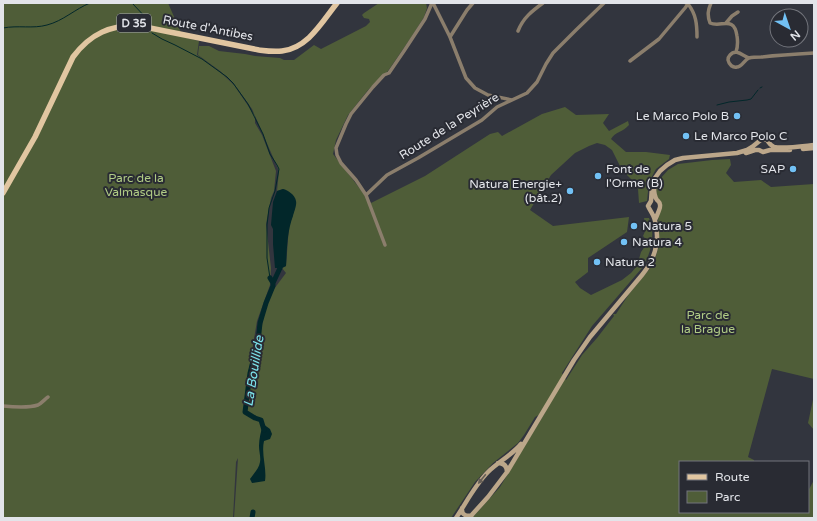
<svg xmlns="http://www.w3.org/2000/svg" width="817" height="521" font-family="'Varela Round',sans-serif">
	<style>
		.green { fill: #4f5d38 }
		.water { fill: #02272a }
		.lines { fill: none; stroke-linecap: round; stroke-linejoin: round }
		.stream { stroke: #02272a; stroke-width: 1 }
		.river { stroke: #02272a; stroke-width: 5 }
		.minor { stroke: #8b7e6c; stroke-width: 3.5 }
		.secondary { stroke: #bca78a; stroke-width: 4.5 }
		.primary { stroke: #e1c6a1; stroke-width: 5.5 }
		.oneway { fill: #645d56 }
		.poi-dot { fill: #72c1f5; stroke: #292b33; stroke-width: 1.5 }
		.labels { text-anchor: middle; stroke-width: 4; stroke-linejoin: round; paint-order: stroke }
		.shield { fill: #292b33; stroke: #aaacb2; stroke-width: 1 }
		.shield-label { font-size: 11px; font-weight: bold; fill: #e2e4e9 }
		.street-label { font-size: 12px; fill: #e2e4e9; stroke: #292b33 }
		.poi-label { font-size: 12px; fill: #e2e4e9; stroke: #292b33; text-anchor: start }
		.park-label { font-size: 12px; fill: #b0cb85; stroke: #292b33 }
		.water-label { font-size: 13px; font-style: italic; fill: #7ce4ed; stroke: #292b33 }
	</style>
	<rect width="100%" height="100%" fill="#32353e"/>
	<path class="green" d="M3,3H168L183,37L199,41L197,55L220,72L234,85L255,116V123L262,135L276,171L274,191L271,198L266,224L271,268L270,285L257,321L247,381L245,406L268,297L286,273L282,268L286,266L289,226L295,208L283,189L277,191L279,171L252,109L234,84L220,71L198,55L199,46H209L219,51L245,54L255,56L280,58L284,60H294L314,45L321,49L366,26L370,22L369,19L364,18L362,15L364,13L379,3H426L427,8L424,17L412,36L388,71L368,90L348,115L336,140L333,154L371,203L425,176L490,134L498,132L502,136L542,114L565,107L576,115L609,114L603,123L609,131L628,121L629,125C623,132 615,132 611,139L626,152H646L670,155L669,159L656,169L649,182L647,201L639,203L638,189L633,181L622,170L612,150L605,145L597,143L589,146L575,153L551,175L530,210L553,226L629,217L627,232L588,258V272L575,282L580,288L591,295L622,280L631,273L637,266L641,252L648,242L643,236L646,229L644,218H649C656,234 651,254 642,268L592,326L562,373L566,380L582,355L597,338L614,316L613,314H616L629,294L652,266L655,259L659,246V233L658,216L661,209L657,199L656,189L660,179L668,170L678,164L712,160L730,159L731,165L726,173L734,182L761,180L771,187L814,184V379L772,369L748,457L754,460V462H680V512H808V491L814,480V518H472L500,487L546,411L535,417L524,435L518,443L493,463L475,482L451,518H234L238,458L236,462L233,518H3Z
		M814,395V430L808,423Z"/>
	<path class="water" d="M283,189C288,190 295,195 296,201C297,205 294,212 293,216C287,232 287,249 286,266L282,268H275L273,244V229L271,225L273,202L277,191Z
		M263,424L270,429L272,434L270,439L264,441C261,454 267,468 265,481L252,483L250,479C253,474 259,469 260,462C261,457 259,452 259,446C259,439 261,431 263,424Z"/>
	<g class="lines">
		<path class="stream" d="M132,3L149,21
			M3,28C18,25 33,29 47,25C63,21 75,9 90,3
			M152,33L162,39L175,45L202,59L227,77L233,83L248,104L263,134L270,154L277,165L279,169L275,191L269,208L267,225V258L270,278
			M760,88L762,87
			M717,105L729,102L747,100L751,99L758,90"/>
		<path class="river" d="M273,283L280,268
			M264,430L261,420L255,418L245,412L250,373L258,342L260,323L266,303L273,286V283L270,278
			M252,518L253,512"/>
		<path class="minor" d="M433,3L450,37L466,78L475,88L488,95L512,100
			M711,3C708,10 707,15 710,23C721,28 734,15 737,36C738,42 738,46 736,52
			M688,4C696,14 697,24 697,37
			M726,23L732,16L738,12
			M518,31C523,18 532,11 543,3
			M450,37L467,10L473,3
			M749,58C743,56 736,48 730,55C729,56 728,58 728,60C729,65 733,68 737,67C742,67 744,60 749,58C753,57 758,57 761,57C779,55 796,54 814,53
			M630,61L659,39L685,8L688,4L686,3
			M366,195L387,175L418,158L482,120L497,107L527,93L537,82L546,64L553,53L576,30L604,3
			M385,245L366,195L356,180L341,163L337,155L336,148L346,124L351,114L373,87L384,75L389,73L404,51L425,19L432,3
			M3,406C13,407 29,408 38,405C42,403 45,399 48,397"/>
		<path class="secondary" d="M803,149L814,148
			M746,153L755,150H759L763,152L770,150H790
			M654,187C654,192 654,196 657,200C659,202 660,202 660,205C661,208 656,217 655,220
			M498,463C504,463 507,466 507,472
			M462,508C461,515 467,517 472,515
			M456,518C466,503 475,485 488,472C498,462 512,455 521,444
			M469,518L488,497L507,472L574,360L590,337L642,275C655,259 660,240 655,221C654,215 650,211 648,206L651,201L652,187L655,178L660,171L667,165L675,160L683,158L737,153L747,150L752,147L762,139L767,140C769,143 770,145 774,147C783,149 804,146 814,145"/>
		<path class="primary" d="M3,193L35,137L73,57C90,34 111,24 140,26L259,50C267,51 274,52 282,51C308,48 322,22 337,3"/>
	</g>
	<defs><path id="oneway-solid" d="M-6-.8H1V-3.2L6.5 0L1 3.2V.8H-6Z"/></defs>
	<use class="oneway" href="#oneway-solid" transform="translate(482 479) rotate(129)"/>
	<g class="poi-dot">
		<circle cx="737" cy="116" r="4"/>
		<circle cx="686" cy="136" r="4"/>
		<circle cx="793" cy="169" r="4"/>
		<circle cx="598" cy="176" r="4"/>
		<circle cx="570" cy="191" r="4"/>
		<circle cx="634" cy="226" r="4"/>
		<circle cx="624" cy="242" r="4"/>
		<circle cx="597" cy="262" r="4"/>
	</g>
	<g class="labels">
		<rect class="shield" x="117" y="14" width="34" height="18" rx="3"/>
		<g class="shield-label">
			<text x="134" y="27">D 35</text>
		</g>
		<g class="street-label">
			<text transform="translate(208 28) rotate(11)" y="4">Route d'Antibes</text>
			<text transform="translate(449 126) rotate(-32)" y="4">Route de la Peyrière</text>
		</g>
		<g class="poi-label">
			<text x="729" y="120" text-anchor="end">Le Marco Polo B</text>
			<text x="694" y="140">Le Marco Polo C</text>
			<text x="606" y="173">Font de<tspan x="606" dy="14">l'Orme (B)</tspan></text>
			<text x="785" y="173" text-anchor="end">SAP</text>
			<text x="562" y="188" text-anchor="end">Natura Energie+<tspan x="562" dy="14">(bât.2)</tspan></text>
			<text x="642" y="230">Natura 5</text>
			<text x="632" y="246">Natura 4</text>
			<text x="605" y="266">Natura 2</text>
		</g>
		<g class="park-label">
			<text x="136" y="182">Parc de la<tspan x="136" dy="14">Valmasque</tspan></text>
			<text x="708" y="319">Parc de<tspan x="708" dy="14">la Brague</tspan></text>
		</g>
		<g class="water-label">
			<text transform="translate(253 371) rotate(-81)" y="5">La Bouillide</text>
		</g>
	</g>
	<rect width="817" height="521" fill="none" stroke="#e2e4e9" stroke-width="8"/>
	<rect x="679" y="461" width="130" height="52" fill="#292b33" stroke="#73757c"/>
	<rect x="687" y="474" width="20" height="6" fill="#e1c6a1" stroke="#73757c"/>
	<text x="715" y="481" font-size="12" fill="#e2e4e9">Route</text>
	<rect x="687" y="491" width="20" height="12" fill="#4f5d38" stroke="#73757c"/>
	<text x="715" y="501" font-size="12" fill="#e2e4e9">Parc</text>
	<g transform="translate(789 28) rotate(140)"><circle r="19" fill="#292b33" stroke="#73757c"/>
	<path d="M0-3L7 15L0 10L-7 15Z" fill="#72c1f5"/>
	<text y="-6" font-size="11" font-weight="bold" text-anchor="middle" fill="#e2e4e9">N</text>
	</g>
</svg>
